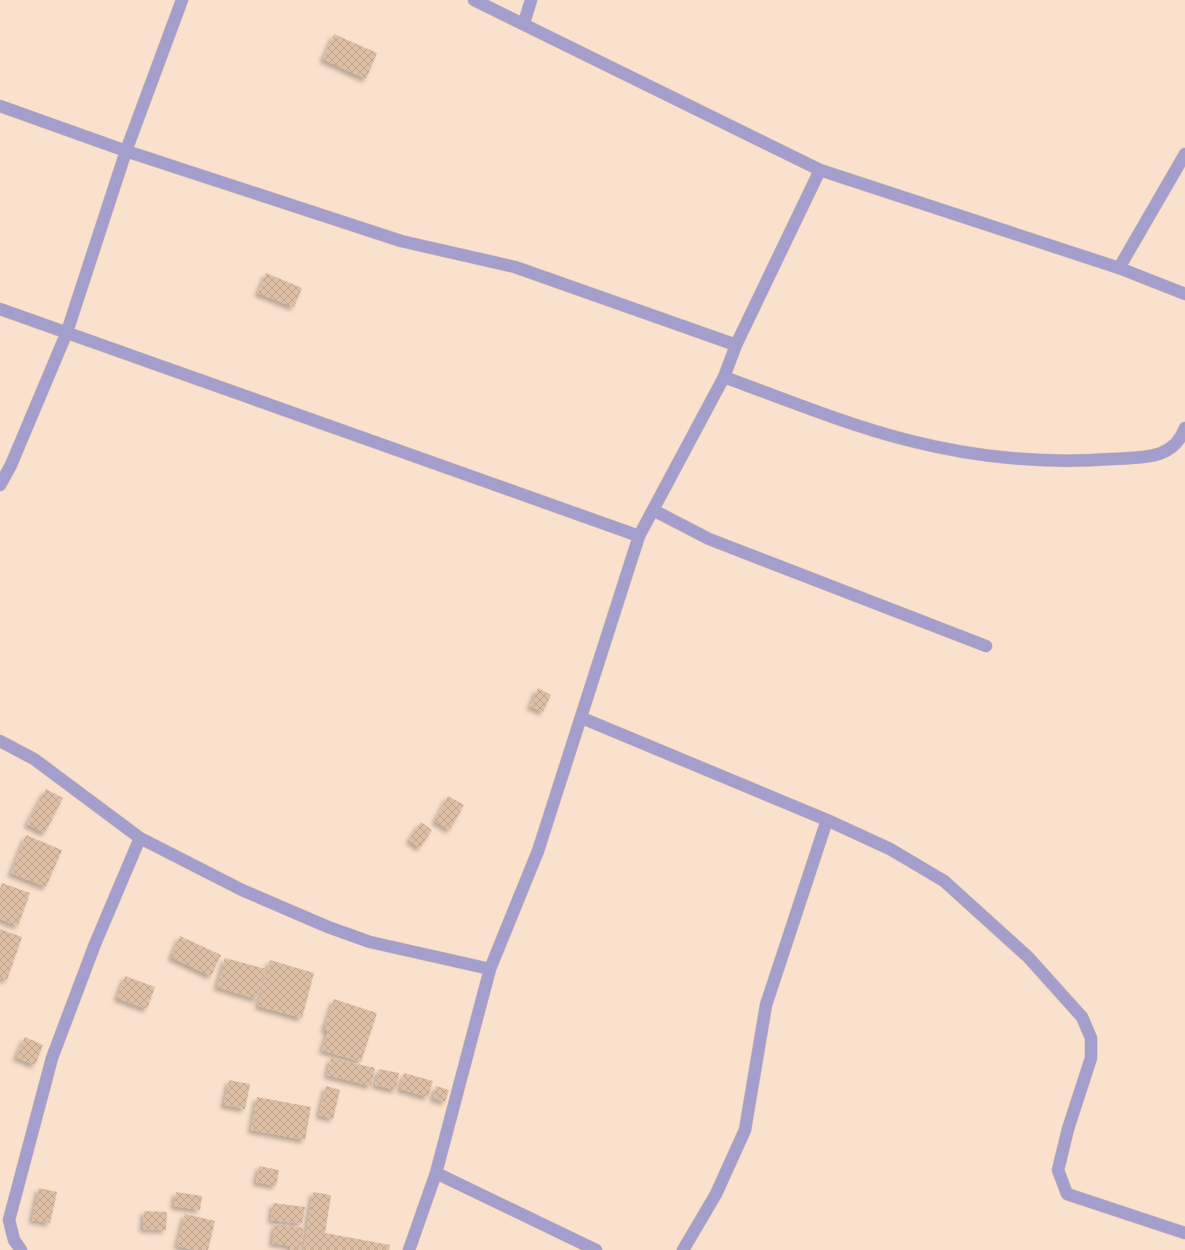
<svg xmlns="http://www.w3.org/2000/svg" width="1185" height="1250" font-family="'Source Sans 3',sans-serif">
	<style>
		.building { fill: url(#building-cross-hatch); filter: url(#shadow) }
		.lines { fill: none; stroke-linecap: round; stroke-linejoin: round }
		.minor-casing { stroke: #d3bdab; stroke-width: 13 }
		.minor { stroke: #a49ecd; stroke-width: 12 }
	</style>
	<defs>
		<pattern id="building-cross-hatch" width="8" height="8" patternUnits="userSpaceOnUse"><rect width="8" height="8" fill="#ddbfa6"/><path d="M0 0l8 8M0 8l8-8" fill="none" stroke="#bea48e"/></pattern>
		<filter id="shadow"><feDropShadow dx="-3.5" dy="3.5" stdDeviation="2" flood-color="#0004"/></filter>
	</defs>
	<rect width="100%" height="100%" fill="#fae1cd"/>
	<path class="building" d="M334,34L377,53L366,79L323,59Z
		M266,273L302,288L294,307L258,293Z
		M538,688L551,695L543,712L530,706Z
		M46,789L63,798L45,833L27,824Z
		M448,796L464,805L450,830L435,821Z
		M421,822L432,830L420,848L409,840Z
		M26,835L62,850L46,887L11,873Z
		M2,883L30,893L18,926L0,919V890Z
		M0,929L22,937L7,980L0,978Z
		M180,936L221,955L211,976L171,957Z
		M225,958L266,969L257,999L217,987Z
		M270,960L314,973L302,1018L258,1006Z
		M125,976L155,987L147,1009L117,998Z
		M334,999L377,1013L361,1062L322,1050L328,1031L324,1029Z
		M25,1037L43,1045L35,1065L16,1057Z
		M331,1058L375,1068L371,1086L327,1075Z
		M379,1069L399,1073L396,1090L375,1085Z
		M404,1073L433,1081L428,1097L400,1089Z
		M229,1080L250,1084L245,1109L224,1105Z
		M326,1086L340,1090L333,1119L319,1115Z
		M436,1086L449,1090L445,1102L433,1098Z
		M257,1097L311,1107L305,1140L251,1130Z
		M259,1166L279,1170L276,1186L256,1182Z
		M39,1188L57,1192L50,1223L32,1220Z
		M176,1192L202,1196L200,1210L174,1206Z
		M313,1192L331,1195L325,1233L390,1245L389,1250H303Z
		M273,1203L305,1207L302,1224L271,1220Z
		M144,1211L167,1212L166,1230L143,1229Z
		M185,1214L215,1221L208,1250H195L177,1246Z
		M275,1224L304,1228L301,1250H290L291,1246L272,1243Z"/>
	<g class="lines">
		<g class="minor-casing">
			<path id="minor" d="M474,0L820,170L1119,268L1185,294
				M524,23L531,0
				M0,106L126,151L401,241L515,267L736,345
				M1119,268L1185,154
				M0,309L639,536
				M724,377C784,399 845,424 907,440C973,457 1044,464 1111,459C1141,457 1173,461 1185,428
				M0,485L11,465L67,332L126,151L182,0
				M653,510L709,539L986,646
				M582,718L827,820L890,849L944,881L1028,957L1082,1017L1091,1038V1058L1068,1129L1058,1170L1067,1194L1185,1233
				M0,741L34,759L140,838L242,890L328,927L370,942L490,969
				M436,1173L596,1250
				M21,1250L14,1240L9,1220L52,1058L95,944L140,838
				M409,1250L436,1173L490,969L538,851L639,536L724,377L736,345L820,170
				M683,1250L716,1194L745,1130L766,1005L827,820"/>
		</g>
		<use href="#minor" class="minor"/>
	</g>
</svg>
